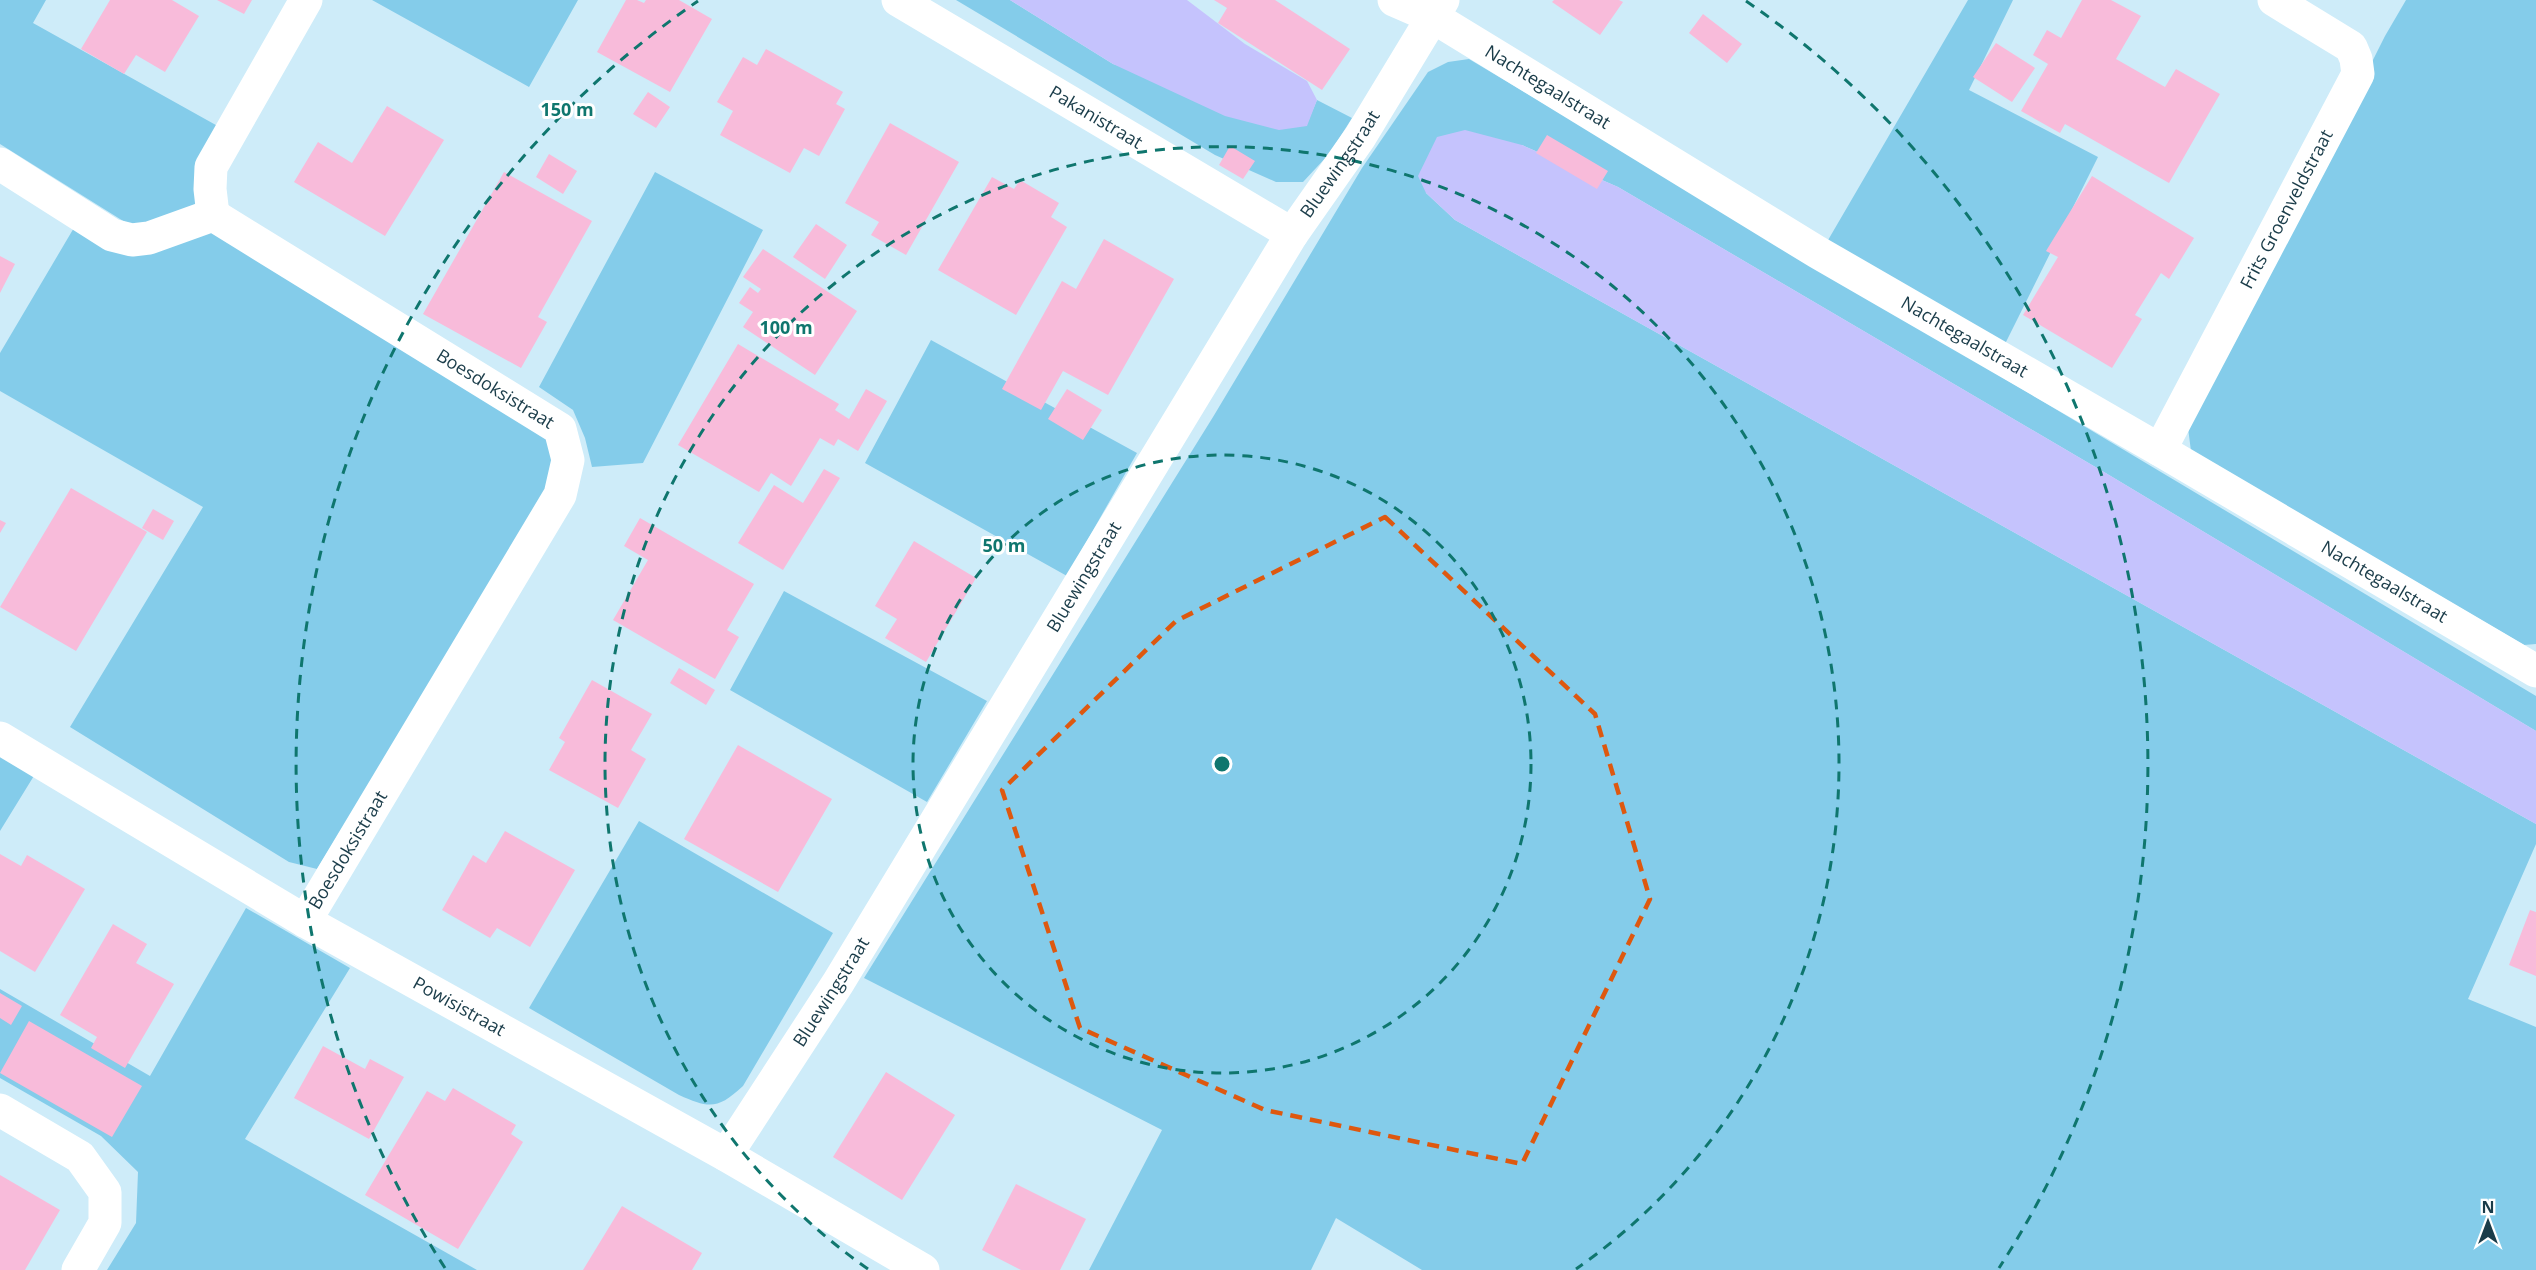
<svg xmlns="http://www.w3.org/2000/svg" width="2536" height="1270" font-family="'Open Sans',sans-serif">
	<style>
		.green { fill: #84ccea }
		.water { fill: #c5c3fd }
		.building { fill: #f8bbda }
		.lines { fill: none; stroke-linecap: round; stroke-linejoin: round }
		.minor { stroke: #fff; stroke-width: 33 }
		.tertiary { stroke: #fff; stroke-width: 33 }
		.marked { fill: none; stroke: #de580f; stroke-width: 4.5; stroke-dasharray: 12 8; stroke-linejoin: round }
		.ring { fill: none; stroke: #0f766e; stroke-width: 3; stroke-dasharray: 10 8 }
		.labels { text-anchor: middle; stroke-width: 6; stroke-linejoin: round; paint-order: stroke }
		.street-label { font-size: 18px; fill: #1a3c49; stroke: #fff }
		.centre { fill: #0f766e; stroke: #fff; stroke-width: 3 }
		.ring-label { font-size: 18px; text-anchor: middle; font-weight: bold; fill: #0f766e; stroke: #fff; stroke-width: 6; stroke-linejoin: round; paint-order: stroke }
	</style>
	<rect width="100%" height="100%" fill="#ceecf9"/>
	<path class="green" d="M0,0H46L33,23L223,129L204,208L136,229L0,144Z
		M372,0H578L529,87Z
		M956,0H1010L1113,64L1306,126L1317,100L1352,118L1330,153L1303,182H1276L1215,155Z
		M1968,0H2013L1969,90L2098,157L2003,348L1824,247Z
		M2406,0H2536V644L2524,645L2191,451L2188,428L2385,36Z
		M1469,59L2536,696V731L2109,475L1618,187L1522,145L1426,193L1455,220L2536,824V844L2468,999L2536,1027V1270H1422L1336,1218L1311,1270H1089L1162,1130L864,978L1213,417L1362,168L1428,72L1448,62Z
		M655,172L763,230L643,463L592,467L585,438L573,410L539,387Z
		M78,221L212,232L547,433L556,460L548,493L317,869L289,862L70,727L203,507L0,391V353Z
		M931,340L1137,453L1067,576L865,463Z
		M784,591L987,701L927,802L730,690Z
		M0,744L40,766L0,831Z
		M639,821L833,933L743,1086C718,1109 710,1109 679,1095L529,1008Z
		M246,908L350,968L245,1139L477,1270H107L136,1223L138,1172L101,1136L0,1078V989L150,1076Z"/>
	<path class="water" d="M1010,0H1187L1245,44L1307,81L1317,100L1307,126L1279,130L1225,116L1113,64Z
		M1465,130L1522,145L1618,187L2109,475L2536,731V824L1455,220L1426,193L1418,176L1437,137Z"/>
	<path class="building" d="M110,0H172L199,16L165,72L136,55L124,74L81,49Z
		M217,0H252L244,14Z
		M626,0H637L644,3L646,0H679L712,19L670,92L597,52Z
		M1214,0H1275L1350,49L1322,90L1218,23L1227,8Z
		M1554,0H1619L1623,2L1600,35L1552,2Z
		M2082,0H2111L2141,16L2116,59L2165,87L2176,69L2220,94L2169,183L2065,124L2060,133L2021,111L2048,64L2033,55L2047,30L2061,38Z
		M1703,14L1742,44L1727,63L1689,33Z
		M1996,43L2035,68L2012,102L1973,77Z
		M766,49L843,92L836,104L845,109L819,156L804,148L790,173L720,135L733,111L717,102L743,57L757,65Z
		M648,92L670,107L656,128L633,114Z
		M387,106L444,140L385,236L294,182L318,142L352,163Z
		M890,123L959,162L906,255L871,235L879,222L845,203Z
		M1547,135L1608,171L1597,189L1536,153Z
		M1230,146L1255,161L1243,179L1219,165Z
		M549,154L577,171L563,194L536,177Z
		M504,172L592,221L538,317L547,322L521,368L423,314Z
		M2092,176L2194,238L2169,279L2161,273L2135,315L2142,319L2112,368L2023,315L2058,257L2046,251Z
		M992,177L1014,189L1020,180L1059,203L1051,217L1067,227L1016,315L938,270Z
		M816,224L847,245L825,279L793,257Z
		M1104,239L1174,279L1108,395L1063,371L1041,410L1002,389L1062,281L1076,289Z
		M763,249L857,311L815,375L743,327L753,312L739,303L750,287L758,293L761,289L743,277Z
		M0,256L15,264L0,293Z
		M738,344L839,404L835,410L849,419L866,389L887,401L858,451L838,439L834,446L820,438L791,486L771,473L759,492L678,445Z
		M1067,389L1102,410L1083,440L1048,419Z
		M824,469L840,478L783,570L738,543L774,485L803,503Z
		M71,488L147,532L76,651L0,607Z
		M153,509L174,521L163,540L142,528Z
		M640,518L754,584L727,630L739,637L715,679L613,620L648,560L624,546Z
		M0,520L6,523L0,533Z
		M914,541L976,578L926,662L885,638L897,619L875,606Z
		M679,668L715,690L706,705L670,683Z
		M592,680L652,714L631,750L646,759L618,808L549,770L565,742L559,738Z
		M738,745L832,799L778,892L684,839Z
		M505,831L575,870L530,947L497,928L490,938L442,910L473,855L486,863Z
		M0,854L21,866L27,855L85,889L35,972L0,951Z
		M2530,910L2536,912V976L2509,965Z
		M113,924L147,944L136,963L174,984L125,1068L91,1048L97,1037L60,1015Z
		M0,993L22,1006L11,1025L0,1018Z
		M29,1021L142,1086L112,1137L0,1073Z
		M323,1046L365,1069L370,1059L404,1077L369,1139L294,1098Z
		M886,1072L955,1115L902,1200L833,1157Z
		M453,1088L516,1125L511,1134L523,1142L458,1249L365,1195L427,1091L445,1101Z
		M0,1175L60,1210L25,1270H0Z
		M1016,1184L1086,1219L1060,1270H1021L982,1250Z
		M622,1206L702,1253L692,1270H583Z"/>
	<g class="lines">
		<g class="minor">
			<path id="s1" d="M898,0L1292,234"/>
			<path id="s2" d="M1394,0L1433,17L1817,252L2160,450L2536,671"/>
			<path id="s3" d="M0,164L112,235L132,240L149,238L213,215L560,429L568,460L560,495L305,921"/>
			<path d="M213,215L210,189L211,167L306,0"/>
			<path id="s4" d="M2160,450L2358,74L2356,59L2351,47L2274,0"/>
			<path d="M0,1110L80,1157L105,1192V1223L78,1270"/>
			<path id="s5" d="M726,1155L838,983L1292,234L1360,137L1443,0"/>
		</g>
		<path class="tertiary" id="s6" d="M0,738L305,921L726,1155L923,1270"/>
	</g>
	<path class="marked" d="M1385,517L1595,714L1650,899L1522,1164L1265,1110L1080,1028L1002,790L1176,621Z"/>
	<g class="ring">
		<circle cx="1222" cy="764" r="309"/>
		<path d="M868 1269A617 617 0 1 1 1576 1269"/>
		<path d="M445 1268A926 926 0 0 1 698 1M1746 1A926 926 0 0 1 1999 1268"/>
	</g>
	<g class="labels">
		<g class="street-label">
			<text dy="6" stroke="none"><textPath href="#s2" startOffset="177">Nachtegaalstraat</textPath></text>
			<text dy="6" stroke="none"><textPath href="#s1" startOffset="230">Pakanistraat</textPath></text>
			<text dy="6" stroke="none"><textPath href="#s5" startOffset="1166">Bluewingstraat</textPath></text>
			<text dy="6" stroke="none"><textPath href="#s4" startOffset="272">Frits Groenveldstraat</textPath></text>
			<text dy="6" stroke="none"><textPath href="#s2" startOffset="663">Nachtegaalstraat</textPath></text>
			<text dy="6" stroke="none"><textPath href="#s3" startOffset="570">Boesdoksistraat</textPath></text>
			<text dy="6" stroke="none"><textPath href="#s5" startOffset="680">Bluewingstraat</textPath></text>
			<text dy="6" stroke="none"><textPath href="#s2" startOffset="1149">Nachtegaalstraat</textPath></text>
			<text transform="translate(348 850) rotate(-59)" y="6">Boesdoksistraat</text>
			<text dy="6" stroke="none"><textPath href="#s5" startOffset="194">Bluewingstraat</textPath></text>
			<text dy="6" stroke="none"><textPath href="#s6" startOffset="532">Powisistraat</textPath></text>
		</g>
	</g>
	<circle cx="1222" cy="764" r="9" class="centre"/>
	<g class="ring-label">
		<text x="567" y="116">150 m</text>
		<text x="786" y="334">100 m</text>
		<text x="1004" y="552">50 m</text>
	</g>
	<g transform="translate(2488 1222)" stroke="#ffffff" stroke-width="4.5" paint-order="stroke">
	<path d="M0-4.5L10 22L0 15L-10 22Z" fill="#1a3c49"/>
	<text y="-9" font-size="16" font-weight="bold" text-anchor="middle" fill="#1a3c49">N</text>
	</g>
</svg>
